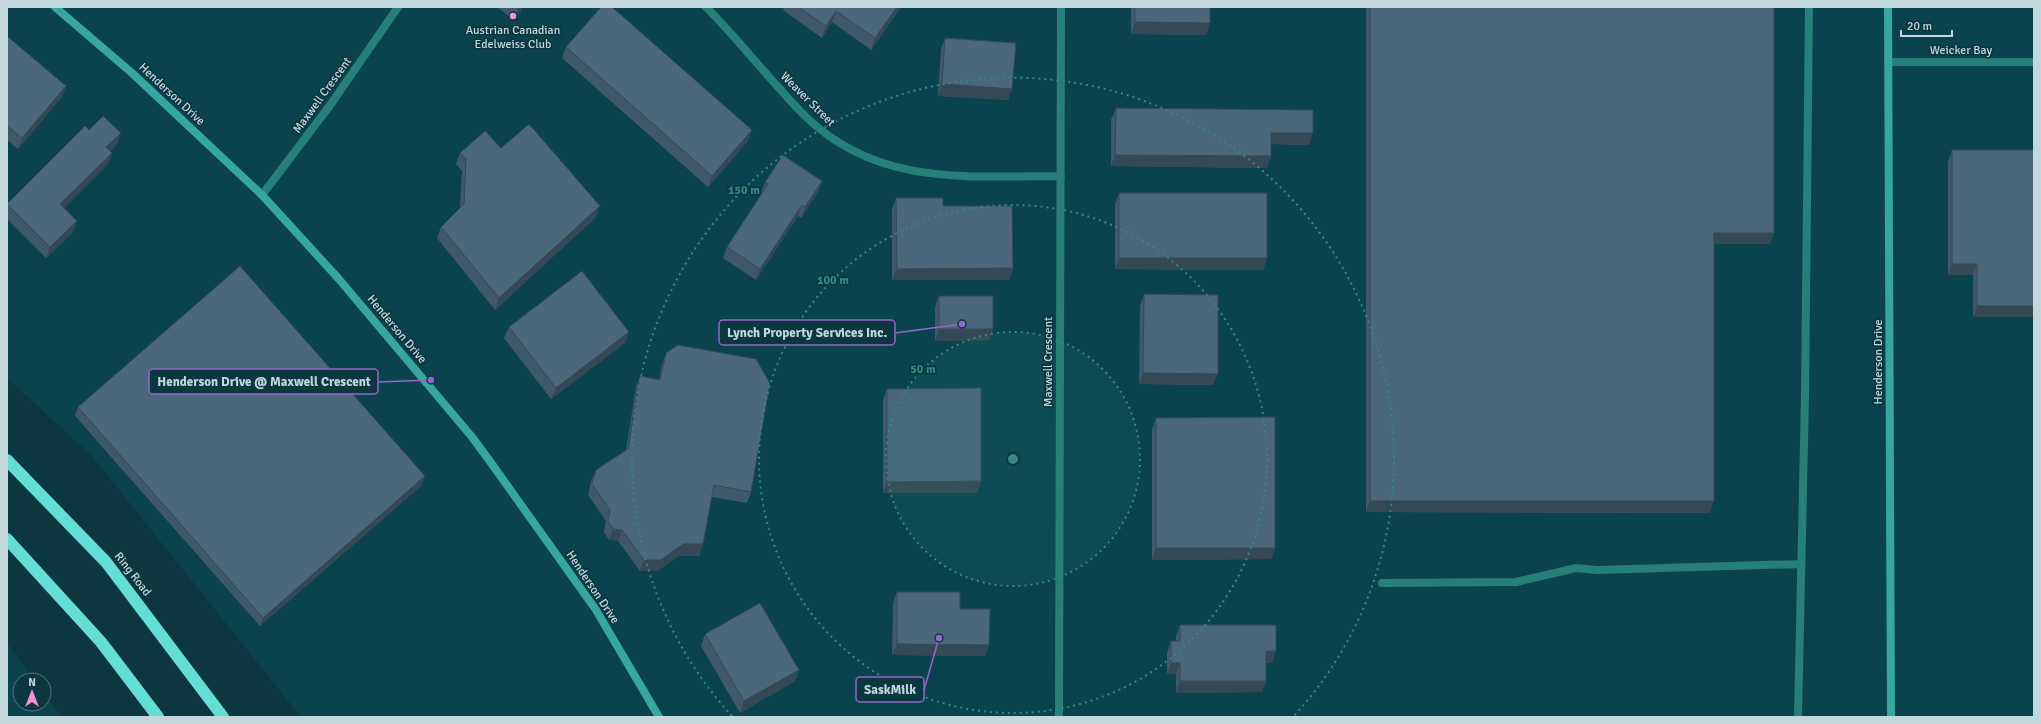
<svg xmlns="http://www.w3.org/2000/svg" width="2041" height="724" font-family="Signika,sans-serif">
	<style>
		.built { fill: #0a434e }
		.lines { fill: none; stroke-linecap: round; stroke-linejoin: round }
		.lane { stroke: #277f7a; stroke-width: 8 }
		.street { stroke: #277f7a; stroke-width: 8 }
		.secondary { stroke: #37a69f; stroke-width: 8 }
		.highway { stroke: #64ddd5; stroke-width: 12 }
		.wall { fill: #40596a }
		.shaded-wall { fill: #344856 }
		.building { fill: #4a677b; stroke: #344856 }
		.ring { fill: none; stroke: #338984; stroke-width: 2; stroke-dasharray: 2 4 }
		.poi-dot { fill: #f391d6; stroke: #0d3740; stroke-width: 1.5 }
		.labels { text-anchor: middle; stroke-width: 3.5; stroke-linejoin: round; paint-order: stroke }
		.poi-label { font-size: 12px; fill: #c2d7dc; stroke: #0d3740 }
		.street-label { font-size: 12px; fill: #c2d7dc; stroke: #0d3740 }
		.centre { fill: #338984; stroke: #0d3740; stroke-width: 2 }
		.ring-label { font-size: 12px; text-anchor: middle; font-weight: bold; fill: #338984; stroke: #0d3740; stroke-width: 3.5; stroke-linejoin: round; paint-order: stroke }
		.leader { fill: none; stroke: #9468c9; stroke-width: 1.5 }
		.callout-dot { fill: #9468c9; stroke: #0d3740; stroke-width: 1.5 }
		.callout { fill: #0d3740; stroke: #9468c9; stroke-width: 1.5 }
		.callout-label { font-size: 13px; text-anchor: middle; font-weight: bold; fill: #c2d7dc }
	</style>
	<rect width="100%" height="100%" fill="#0d3740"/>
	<path class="built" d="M7,7H2034V717H301L92,456L7,378Z
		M7,643L34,680H20V704H44V694L61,717H7Z"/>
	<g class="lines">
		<path class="lane" d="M1382,583L1516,582L1576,568L1597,570L1801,564
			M1798,717L1805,397L1809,7"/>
		<path class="street" d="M706,7C741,42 771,82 806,117C879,187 968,176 1061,176
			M1889,62H2034
			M262,195L331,104L398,7
			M1059,717L1061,7"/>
		<path class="secondary" d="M55,7L132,73L262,195L338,278L472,437L489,460L596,610L659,717
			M1888,7L1891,717"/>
		<path class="highway" d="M7,460L106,562L223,717
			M7,539L101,642L158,717"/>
	</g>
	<path class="wall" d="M497,7H522L521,11L514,20Z
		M784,7H901L871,50L832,22L822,38L783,10Z
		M1131,7H1210L1206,35L1131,34Z
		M1366,7H1774L1770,244H1714L1710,513L1366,512Z
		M7,36L66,86L62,97L18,149L7,140Z
		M945,38L1012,89L1008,100L938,96L941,49Z
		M566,47L748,141L708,187L562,58Z
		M1116,108L1309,145L1271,144V156L1267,168L1111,166V120Z
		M89,130L117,144L110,151L112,153L108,164L64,208L73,232L46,258L7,219V204Z
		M501,148L596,217L495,310L437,238L441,227L460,208L462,171L456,164L460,153Z
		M1952,150L2034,317H1973V275H1948V162Z
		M822,181L818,192L801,218L798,216L756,280L723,258L727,247L762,194L761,193L765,182Z
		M1119,193L1267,258L1263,270L1115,269V204Z
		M896,198L943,206L1013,268L1009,280H892V209Z
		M1144,294L1213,385L1139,384L1140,306Z
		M939,296L993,329L989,340L935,341V308Z
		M509,327L625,343L551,399L504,338Z
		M666,353L751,492L747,503L712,497L699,556H679L657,571H640L618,541L609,540L604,532L606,521L588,495L591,481L596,470L626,450L636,387L640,376L659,380L662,364Z
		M887,389L981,481L977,493H883V400Z
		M78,407L422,485L260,626L75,416Z
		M1156,418L1275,548L1271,559L1152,560V429Z
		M897,592L960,609L989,645L985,656L892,655L893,603Z
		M1180,625L1272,663H1266V681L1262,692L1176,693V674H1167V653L1171,641H1176V636Z
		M705,634L799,670L795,681L740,713L701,646Z"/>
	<path class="shaded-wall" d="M520,7H522L521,11L514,20L518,9Z
		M897,7H901L871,50L875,38Z
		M836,11L832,22L822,38L826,26Z
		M1135,22L1210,23L1206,35L1131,34Z
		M942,84L1012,89L1008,100L938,96Z
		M66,86L62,97L18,149L22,138Z
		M752,130L748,141L708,187L712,176Z
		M121,133L117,144L102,158L106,147Z
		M1271,133H1313L1309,145L1267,144Z
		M112,153L108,164L56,216L60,204Z
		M1115,155L1271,156L1267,168L1111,166Z
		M822,181L818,192L801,218L805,207Z
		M802,205L798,216L756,280L760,269Z
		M600,206L596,217L495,310L499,298Z
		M77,221L73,232L46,258L50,247Z
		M1714,233H1774L1770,244H1710Z
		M1119,258H1267L1263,270L1115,269Z
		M1952,264H1977L1973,275H1948Z
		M1013,268L1009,280H892L897,269Z
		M1977,306H2034V317H1973Z
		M939,329H993L989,340L935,341Z
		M629,332L625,343L551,399L556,388Z
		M1143,373L1218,374L1213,385L1139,384Z
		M425,476L422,485L260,626L263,618Z
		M981,481L977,493H883L887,482Z
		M1370,501H1714L1710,513L1366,512Z
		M613,529L622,530L618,541L609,540Z
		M683,544H703L699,556H679L657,571H640L644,560Z
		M1156,548H1275L1271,559L1152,560Z
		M897,644L989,645L985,656L892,655Z
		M1266,651H1276L1272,663H1262Z
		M1171,663H1180L1176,674H1167Z
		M799,670L795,681L740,713L744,701Z
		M1180,681H1266L1262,692L1176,693Z"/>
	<path class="building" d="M601,7H612L752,130L712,176L566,47Z
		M798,7H897L875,38L836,11L826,26Z
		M1135,7H1210V23L1135,22Z
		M1370,7H1774V233H1714V501H1370Z
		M7,36L66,86L22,138L7,126Z
		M945,38L1016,43L1012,89L942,84Z
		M1116,108L1313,110V133H1271V156L1115,155Z
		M103,116L121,133L106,147L112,153L60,204L77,221L50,247L7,204L85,126L89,130Z
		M529,124L600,206L499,298L441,227L464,204L466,159L460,153L485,131L501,148Z
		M1952,150H2034V306H1977V264H1952Z
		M783,155L822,181L805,207L802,205L760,269L727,247L768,184L765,182Z
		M1119,193H1267V258H1119Z
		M896,198H943V206H1012L1013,268L897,269Z
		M240,266L425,476L263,618L78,407Z
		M582,271L629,332L556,388L509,327Z
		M1144,294L1218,295V374L1143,373Z
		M939,296H993V329H939Z
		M678,345L756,359L770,383L751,492L714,485L703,544H683L661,560H644L622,530L613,529L608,521L610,510L592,484L596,470L628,449L640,376L660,380L666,353Z
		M981,388V481L887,482V389Z
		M1275,417V548H1156V418Z
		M897,592H960V609H990L989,645L897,644Z
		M760,603L799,670L744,701L705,634Z
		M1180,625H1276V651H1266V681H1180V663H1171V641H1180Z"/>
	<circle cx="1013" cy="459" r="127" fill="#338984" fill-opacity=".12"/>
	<g class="ring">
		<circle cx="1013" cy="459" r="127"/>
		<circle cx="1013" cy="459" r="254"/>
		<path d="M732 716A381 381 0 1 1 1294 716"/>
	</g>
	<circle class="poi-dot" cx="513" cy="16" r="4"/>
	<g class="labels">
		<g class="poi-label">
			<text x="513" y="34">Austrian Canadian<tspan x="513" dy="14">Edelweiss Club</tspan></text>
		</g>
		<g class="street-label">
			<text x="1961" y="54">Weicker Bay</text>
			<text transform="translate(172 94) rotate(43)" y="4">Henderson Drive</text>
			<text transform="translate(322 95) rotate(-54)" y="4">Maxwell Crescent</text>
			<text transform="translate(808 99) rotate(45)" y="4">Weaver Street</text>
			<text transform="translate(397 329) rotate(50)" y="4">Henderson Drive</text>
			<text transform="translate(1048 362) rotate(-90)" y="4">Maxwell Crescent</text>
			<text transform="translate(1878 362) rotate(-90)" y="4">Henderson Drive</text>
			<text transform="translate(133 574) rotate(52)" y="4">Ring Road</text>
			<text transform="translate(593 587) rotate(56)" y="4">Henderson Drive</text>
		</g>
	</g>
	<circle cx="1013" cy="459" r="6" class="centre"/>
	<g class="ring-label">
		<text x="744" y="194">150 m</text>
		<text x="833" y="284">100 m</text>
		<text x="923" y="373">50 m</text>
	</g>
	<path class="leader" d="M962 324L895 333M431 380L378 382M939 638L924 690"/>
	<g class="callout-dot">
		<circle cx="962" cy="324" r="4"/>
		<circle cx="431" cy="380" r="4"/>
		<circle cx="939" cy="638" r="4"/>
	</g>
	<g class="callout">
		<rect x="719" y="320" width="176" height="25" rx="4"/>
		<rect x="149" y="369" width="229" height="25" rx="4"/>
		<rect x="856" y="677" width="68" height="25" rx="4"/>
	</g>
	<g class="callout-label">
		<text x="807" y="337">Lynch Property Services Inc.</text>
		<text x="264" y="386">Henderson Drive @ Maxwell Crescent</text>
		<text x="890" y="694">SaskMilk</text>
	</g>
	<rect width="2041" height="724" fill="none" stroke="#c2d7dc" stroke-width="16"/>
	<g transform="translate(32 692)"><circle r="19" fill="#0d3740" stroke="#55777e"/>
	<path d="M0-3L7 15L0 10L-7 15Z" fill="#f391d6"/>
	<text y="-6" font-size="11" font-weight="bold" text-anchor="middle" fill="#c2d7dc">N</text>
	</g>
	<path d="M1901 30v6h51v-6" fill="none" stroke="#c2d7dc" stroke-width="2"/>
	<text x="1907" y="30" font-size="12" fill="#c2d7dc" stroke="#0d3740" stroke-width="3" paint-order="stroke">20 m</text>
</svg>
